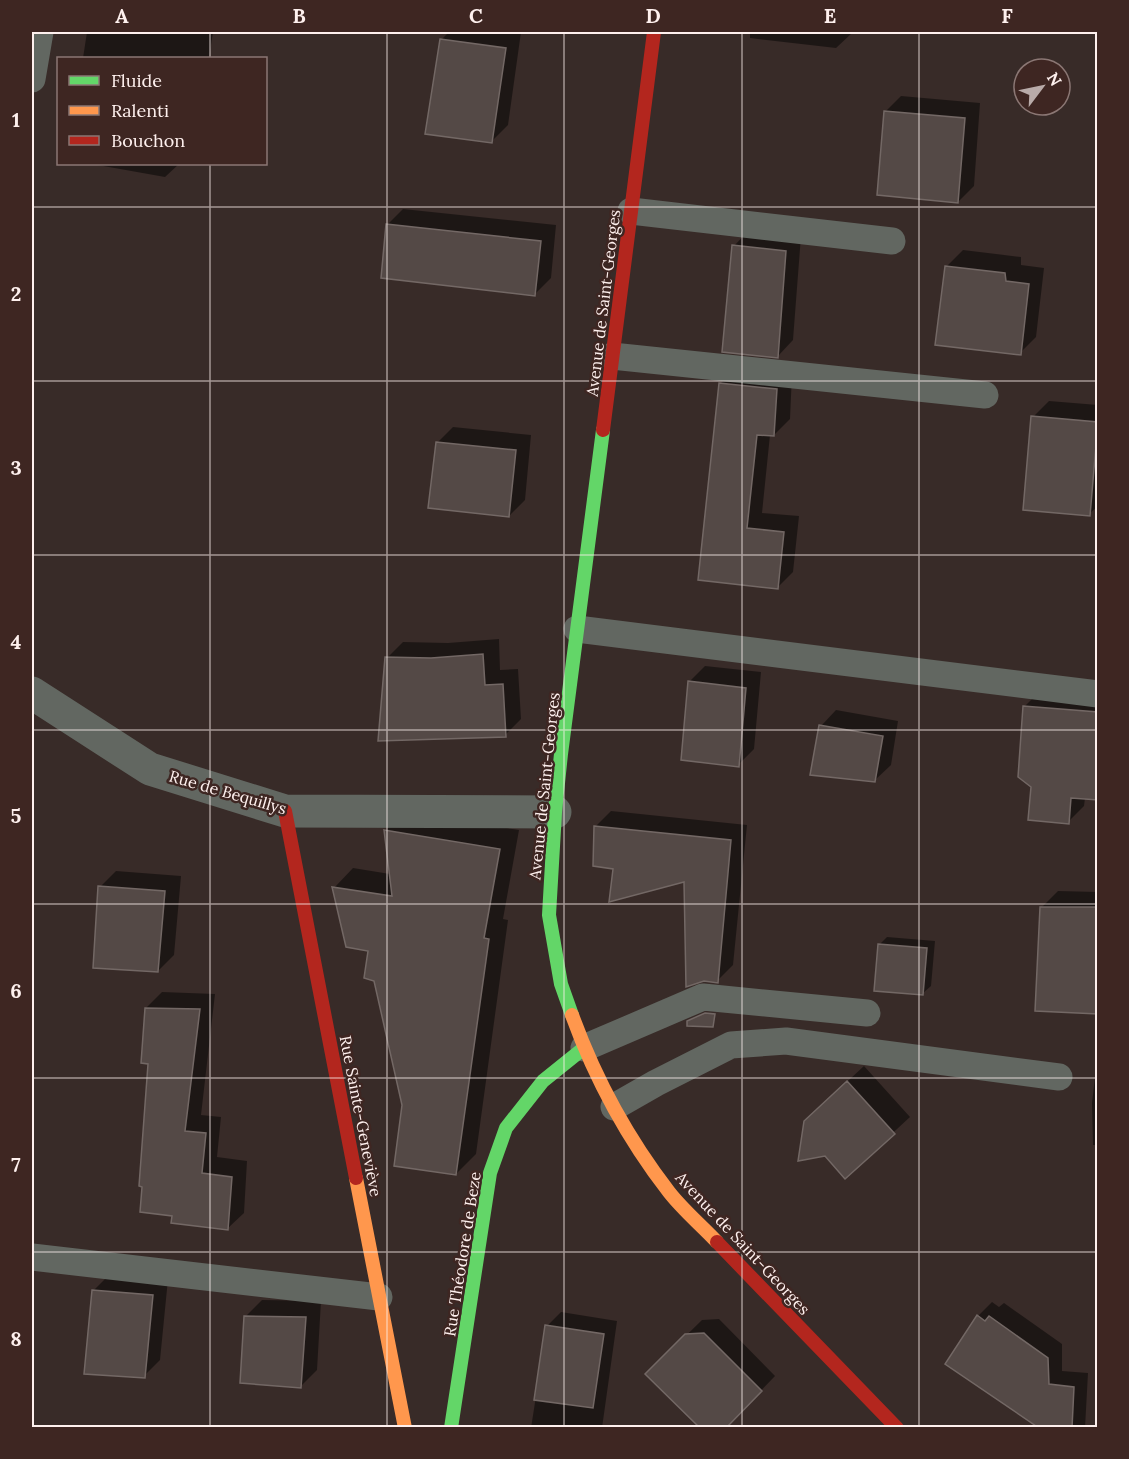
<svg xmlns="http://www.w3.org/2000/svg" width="1129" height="1459" font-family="Lora,serif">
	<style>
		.shadow { fill: #0007 }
		.building { fill: #544946; stroke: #736865; stroke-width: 1.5 }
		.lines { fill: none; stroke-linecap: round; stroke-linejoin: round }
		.lane { stroke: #626761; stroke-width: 27 }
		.street { stroke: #626761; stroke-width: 33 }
		.fast { stroke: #63d668; stroke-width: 14 }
		.slow { stroke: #ff974d; stroke-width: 14 }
		.jam { stroke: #b3261e; stroke-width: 14 }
		.grid { fill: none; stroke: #fef0ee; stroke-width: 1.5; stroke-opacity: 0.55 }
		.labels { text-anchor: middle; stroke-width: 5; stroke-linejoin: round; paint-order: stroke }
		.street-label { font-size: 16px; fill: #fef0ee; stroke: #3e2622 }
		.neatline { fill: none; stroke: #fef0ee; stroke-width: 2 }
		.grid-label { font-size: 20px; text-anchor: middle; font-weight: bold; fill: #fef0ee }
	</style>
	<rect width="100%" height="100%" fill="#382b28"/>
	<path class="shadow" d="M87,32H213L209,58H83Z
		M449,32H521L508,125L492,141L441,40Z
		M750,32H851V34L836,48L750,38Z
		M901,96L980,103L974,186L958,202L885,112Z
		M92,164H179L165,177Z
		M403,209L556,225L551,278L535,294L387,225Z
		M749,230L801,236L793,340L778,356L734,246Z
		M963,250L1021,257V265L1044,268L1036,337L1020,353L947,266Z
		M736,368L792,374L790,419L774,435H770L762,513L799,516L793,572L777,588L700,579L720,384Z
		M1049,401L1098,405V506L1089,514L1033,417Z
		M453,427L531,435L525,500L509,516L437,443Z
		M499,639L500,670L518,669L521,719L505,735L387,658L403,642L448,643Z
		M705,666L761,672L754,749L738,765L689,682Z
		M1040,691L1098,695V799L1085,798L1084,806L1068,822L1032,787L1024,707Z
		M836,710L898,721L891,765L874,781L821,726Z
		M405,811L519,830L503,919L508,920L476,1154L456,1174L403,1105L370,950L334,888L353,868L390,874L385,831Z
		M611,811L747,825L733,965L717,981L685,880L615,867L595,827Z
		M116,871L181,876L174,955L158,971L100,887Z
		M1058,891L1098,892V1012L1042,907Z
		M887,937L935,941L931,986L923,993L879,945Z
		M162,992L215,994L201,1115L221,1117L217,1157L247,1161L244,1213L228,1228L174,1214L150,1062L146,1008Z
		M1098,1051V1145H1093L1092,1103Z
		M864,1066L910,1117L845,1177L822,1105Z
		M109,1275L168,1279L160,1360L144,1376L93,1291Z
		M262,1300L321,1301L317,1370L301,1386L246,1316Z
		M992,1302L999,1307L1004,1303L1062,1344V1371L1088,1373L1085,1428H1041L947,1363L978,1316Z
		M561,1312L617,1321L602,1428H531L547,1326Z
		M719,1319L775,1376L725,1428L647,1374L702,1320Z"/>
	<path class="building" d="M440,39L506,48L492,143L425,134Z
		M884,111L965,118L958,203L877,195Z
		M386,224L541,241L535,296L381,278Z
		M732,245L786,251L778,358L722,352Z
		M945,266L1005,273L1006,281L1029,284L1021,355L935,345Z
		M719,383L777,389L774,436L757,435L747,528L784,532L778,589L698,580Z
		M1031,416L1098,422L1090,516L1023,510Z
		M436,442L516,450L509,517L428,508Z
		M483,654L485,685L503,684L506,737L378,741L385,657L431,658Z
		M688,681L746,688L739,767L681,760Z
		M1023,706L1098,712V800L1071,798L1069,824L1028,820L1031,787L1018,777Z
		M819,725L883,736L875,782L810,775Z
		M594,826L731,840L718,983L704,981L686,987L684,882L609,902L613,869L593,866Z
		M384,830L500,849L484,938L489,939L456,1175L394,1166L402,1105L374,981L364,978L368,951L346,947L332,887L392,896Z
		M98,886L165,891L158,972L93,968Z
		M1040,907H1098V1014L1035,1011Z
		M878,944L927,948L923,995L874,991Z
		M145,1008L200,1009L185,1131L206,1133L202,1173L232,1177L228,1230L171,1223L172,1216L140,1212L142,1187L139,1186L148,1064L141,1063Z
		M705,1013L715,1014L713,1027L687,1026V1021Z
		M847,1081L895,1134L845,1179L825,1156L798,1161L804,1121Z
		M92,1290L153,1295L145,1378L84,1374Z
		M977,1315L985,1321L989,1316L1048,1358L1049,1384L1074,1387L1072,1428H1039L945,1364Z
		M244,1316L306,1317L301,1388L240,1383Z
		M545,1325L604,1334L593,1408L534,1400Z
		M704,1333L762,1391L726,1428H700L645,1374L685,1334Z"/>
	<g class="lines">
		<path class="lane" d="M32,79L40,32
			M631,211L892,241
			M612,356L985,395
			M577,629L1098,694
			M584,1048L703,997L867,1013
			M614,1107L656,1083L731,1045L786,1041L1059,1077
			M32,1257L379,1297"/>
		<path class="street" d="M32,693L150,769L285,811L555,812"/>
		<path class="fast" d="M572,1015L561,984L549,915L555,812L561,754L603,430
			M451,1428L490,1173L506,1128L543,1081L584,1048"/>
		<path class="slow" d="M572,1015C595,1078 628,1139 669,1192C683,1210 701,1225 717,1242
			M356,1178L405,1428"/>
		<path class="jam" d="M603,430L654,32
			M285,811L356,1178
			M717,1242L897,1428"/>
	</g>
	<path class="grid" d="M210,32V58M387,32V1428M564,32V1428M742,32V1428M919,32V1428M210,164V1428M32,207H1098M32,381H1098M32,555H1098M32,730H1098M32,904H1098M32,1078H1098M32,1252H1098"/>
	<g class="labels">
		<g class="street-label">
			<text transform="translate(603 303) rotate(-83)" y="6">Avenue de Saint-Georges</text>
			<text transform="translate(544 786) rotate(-84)" y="6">Avenue de Saint-Georges</text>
			<text transform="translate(228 792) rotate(16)" y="6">Rue de Bequillys</text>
			<text transform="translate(361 1116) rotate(79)" y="6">Rue Sainte-Geneviève</text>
			<text transform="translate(743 1243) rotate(47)" y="6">Avenue de Saint-Georges</text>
			<text transform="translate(462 1254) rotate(-81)" y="6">Rue Théodore de Beze</text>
		</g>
	</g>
	<rect width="1129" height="1459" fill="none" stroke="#3e2622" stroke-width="66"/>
	<rect x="57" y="57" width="210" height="108" fill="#3e2622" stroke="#8b7774" stroke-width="1.5"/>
	<rect x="69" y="76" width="30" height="9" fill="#63d668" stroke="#8b7774" stroke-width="1.5"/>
	<text x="111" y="87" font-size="18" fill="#fef0ee">Fluide</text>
	<rect x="69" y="106" width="30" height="9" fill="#ff974d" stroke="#8b7774" stroke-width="1.5"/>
	<text x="111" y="117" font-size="18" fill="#fef0ee">Ralenti</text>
	<rect x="69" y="136" width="30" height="9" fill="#b3261e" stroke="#8b7774" stroke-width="1.5"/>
	<text x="111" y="147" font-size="18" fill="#fef0ee">Bouchon</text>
	<g transform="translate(1042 87) rotate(58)"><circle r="28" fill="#3e2622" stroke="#8b7774" stroke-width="1.5"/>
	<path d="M0-4.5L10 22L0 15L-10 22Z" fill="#b9aba9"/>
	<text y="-9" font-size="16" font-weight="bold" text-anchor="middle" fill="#fef0ee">N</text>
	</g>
	<rect x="33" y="33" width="1063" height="1393" class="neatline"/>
	<g class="grid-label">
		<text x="122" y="23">A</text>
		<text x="299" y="23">B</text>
		<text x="476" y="23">C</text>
		<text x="653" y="23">D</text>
		<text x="830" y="23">E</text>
		<text x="1007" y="23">F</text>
		<text x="16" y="127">1</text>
		<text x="16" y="301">2</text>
		<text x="16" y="475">3</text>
		<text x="16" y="649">4</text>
		<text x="16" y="823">5</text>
		<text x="16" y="998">6</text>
		<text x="16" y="1172">7</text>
		<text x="16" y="1346">8</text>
	</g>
</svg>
